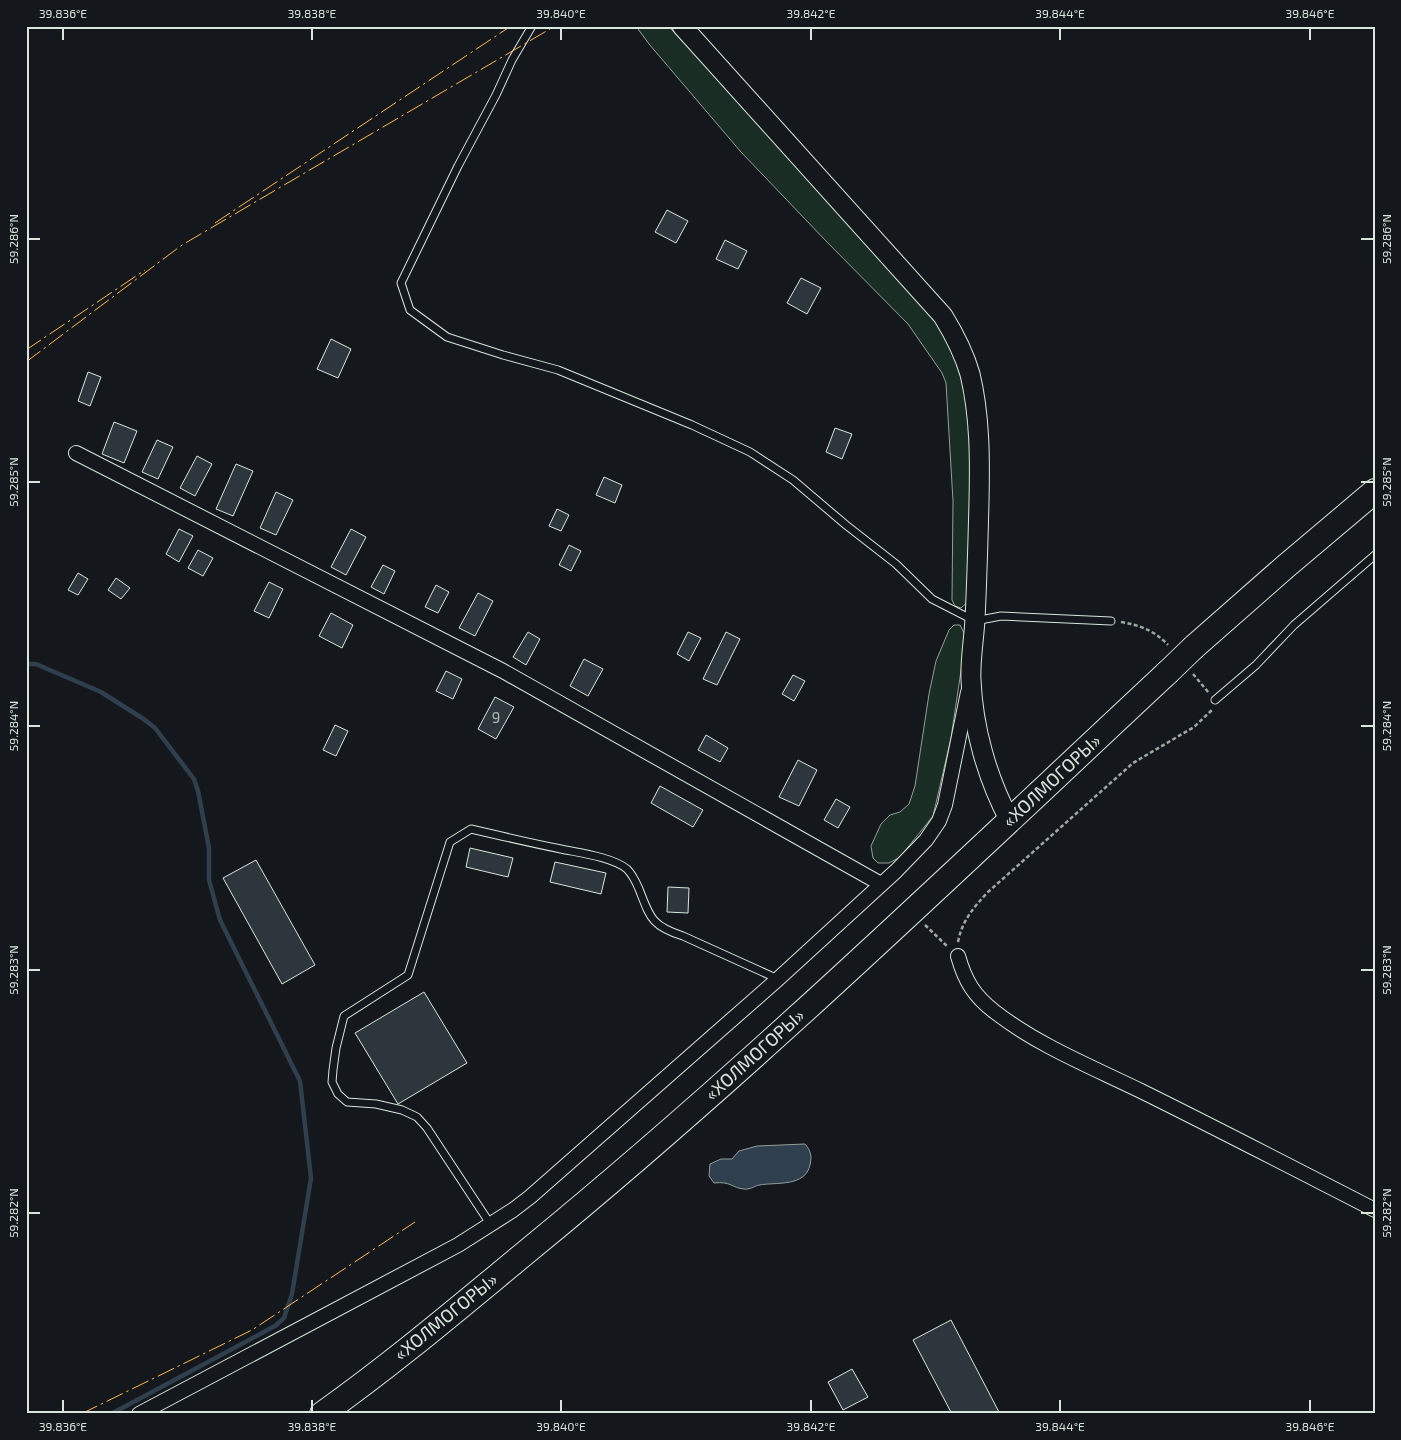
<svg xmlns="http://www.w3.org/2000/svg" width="1401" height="1440" font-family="'Exo 2',sans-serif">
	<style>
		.green { fill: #1a2d24; stroke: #939e99 }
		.water { fill: #2f3f4d; stroke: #939e99 }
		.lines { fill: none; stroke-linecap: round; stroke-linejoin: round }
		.stream { stroke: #2f3f4d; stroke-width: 4.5 }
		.building { fill: #2c363c; stroke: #d8e6dc }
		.lane-casing { stroke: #d8e6dc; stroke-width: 9 }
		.street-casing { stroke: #d8e6dc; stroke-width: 16 }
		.secondary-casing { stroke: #d8e6dc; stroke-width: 21 }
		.highway-casing { stroke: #d8e6dc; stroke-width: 26 }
		.path { stroke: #9da8a2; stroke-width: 2.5; stroke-dasharray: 4 2.5; stroke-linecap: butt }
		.lane { stroke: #14181c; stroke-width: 7 }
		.street { stroke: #14181c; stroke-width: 14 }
		.secondary { stroke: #14181c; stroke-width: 19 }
		.highway { stroke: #14181c; stroke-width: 24 }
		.highway-bridge-casing { stroke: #d8e6dc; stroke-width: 26; stroke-linecap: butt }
		.highway-bridge { stroke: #14181c; stroke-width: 24 }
		.power { stroke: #ffb74d; stroke-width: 1; stroke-dasharray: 18 4 2.5 4; stroke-linecap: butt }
		.ticks { fill: none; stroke: #d8e6dc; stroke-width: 2 }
		.labels { text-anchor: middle; stroke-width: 4; stroke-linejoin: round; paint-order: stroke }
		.number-label { font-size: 15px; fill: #adbab4 }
		.street-label { font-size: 18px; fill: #d8e6dc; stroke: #14181c }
		.neatline { fill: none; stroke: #d8e6dc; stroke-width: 2 }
		.ticks-label { font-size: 12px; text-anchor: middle; fill: #d8e6dc }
	</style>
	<rect width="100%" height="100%" fill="#14181c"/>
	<path class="green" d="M639,26H668L751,112L920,298L953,345L968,403L972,500L970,600L961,608L955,606L952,600L953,501L946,383L942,373L908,324L826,241L741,152L649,44L638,29Z
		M954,625H960L966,637L951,738L933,816L900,857L889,863H878L873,858L871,846L881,824L890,815L900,812L909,804L915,786L929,694L936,661L949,630Z"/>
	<path class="water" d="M805,1144C811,1151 812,1156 810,1165C805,1187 777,1182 759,1185C755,1186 749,1190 744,1189C732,1188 731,1181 714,1183L709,1176L710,1164L721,1159H732L739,1151L757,1146Z"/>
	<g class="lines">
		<path class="stream" d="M26,664H36L101,692L145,720L155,728L194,779L198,791L209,848V880L220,920L300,1081L311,1178L292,1294L284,1318L275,1326L111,1414"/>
	</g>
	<path class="building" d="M667,210L688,221L676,243L655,232Z
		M725,240L747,251L738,269L716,259Z
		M801,278L821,288L807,314L787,303Z
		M331,339L351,349L338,378L317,369Z
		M88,372L101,377L90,406L78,401Z
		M114,422L137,431L124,463L102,454Z
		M835,428L852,434L842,459L826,452Z
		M157,440L173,447L158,479L142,472Z
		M197,456L212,464L195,496L180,488Z
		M236,464L253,471L233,516L216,509Z
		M604,477L622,485L615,503L596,495Z
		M276,492L293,500L276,535L260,528Z
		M557,509L569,515L561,531L549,526Z
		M179,529L193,536L179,562L166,554Z
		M351,529L366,537L346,575L331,567Z
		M569,545L581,551L571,571L559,565Z
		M198,550L213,558L203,576L188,568Z
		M383,565L395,571L384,594L371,587Z
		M78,573L88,579L78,595L68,590Z
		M116,578L130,588L121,599L108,590Z
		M269,582L283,589L269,618L254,611Z
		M436,585L449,592L438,613L425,607Z
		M478,593L493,601L475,636L459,628Z
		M331,613L353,625L342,648L319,636Z
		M528,632L540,639L526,665L513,657Z
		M688,632L701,638L689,661L677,654Z
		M726,632L740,639L717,685L703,679Z
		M584,659L603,669L588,696L570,686Z
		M446,671L462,679L453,699L436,691Z
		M793,675L805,681L794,701L782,694Z
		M495,697L514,707L496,739L478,729Z
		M335,725L348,731L336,756L323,750Z
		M706,735L728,748L720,762L698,750Z
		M798,760L817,770L799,806L779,797Z
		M660,786L703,810L693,827L651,803Z
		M836,799L850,807L838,828L824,820Z
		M470,848L513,858L508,877L466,867Z
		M256,860L315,965L282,984L223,878Z
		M555,862L606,873L601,894L550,882Z
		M668,887L689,888L688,913L667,912Z
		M424,992L467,1063L398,1104L355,1033Z
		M951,1320L1000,1414H952L913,1340Z
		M852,1369L868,1397L843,1410L828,1382Z"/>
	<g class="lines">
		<g class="lane-casing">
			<path id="lane" d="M532,26L512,60L496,95L458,166L401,283L410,310L447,337L503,355L558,370L692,425L750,452L793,480L846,525L896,564L932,599L975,621L1001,616L1111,621
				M1215,700L1256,665L1294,625L1375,555
				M491,1225L427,1128L417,1117L402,1110L376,1104L347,1102L338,1094L332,1082L333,1070L336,1048L344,1016L408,975L450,842L471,829C501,836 531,843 561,849C580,853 612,857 627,869C632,874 636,882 639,889C650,917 651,926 683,936L778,979"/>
		</g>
		<g class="street-casing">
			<path id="street" d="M76,453L503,671L881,884
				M958,956C965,981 974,996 995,1012C1039,1046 1092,1067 1141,1091C1220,1130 1297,1170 1375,1210
				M139,1414L458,1245L513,1210L530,1197L778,979L896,871L926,840L939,821L945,805L968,692"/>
		</g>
		<g class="secondary-casing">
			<path id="secondary" d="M682,26L943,316C954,334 964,353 970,374C980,416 980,459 979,502C978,541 977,580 975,619C974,639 970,660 971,680C973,728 987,778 1010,821"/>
		</g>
		<g class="highway-casing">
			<path id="highway" d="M1194,647L1285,567L1375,491
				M322,1414C394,1363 462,1305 530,1249C752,1067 958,868 1167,673"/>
		</g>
		<path class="path" d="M1121,622C1140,625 1155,631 1168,645
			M1193,674L1209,693
			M925,925L948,947
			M958,942C962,921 973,908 988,892L1133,763L1194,727L1212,710"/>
		<use href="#lane" class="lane"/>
		<use href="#street" class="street"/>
		<use href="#secondary" class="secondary"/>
		<use href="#highway" class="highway"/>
		<g class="highway-bridge-casing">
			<path id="highway-bridge" d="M1167,673L1194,647"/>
		</g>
		<use href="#highway-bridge" class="highway-bridge"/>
		<path class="power" d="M215,223L511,26
			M26,350L145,270
			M26,362L182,245L555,26
			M81,1414L252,1330L415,1222"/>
	</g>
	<path class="ticks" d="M63,28V40M312,28V40M561,28V40M811,28V40M1060,28V40M1310,28V40M28,239H40M1361,239H1374M28,482H40M1361,482H1374M28,726H40M1361,726H1374M28,970H40M1361,970H1374M28,1213H40M1361,1213H1374M63,1400V1412M312,1400V1412M561,1400V1412M811,1400V1412M1060,1400V1412M1310,1400V1412"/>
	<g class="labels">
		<g class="number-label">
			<text x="496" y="723">9</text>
		</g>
		<g class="street-label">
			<text transform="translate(1052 781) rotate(-43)" y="6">«ХОЛМОГОРЫ»</text>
			<text transform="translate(755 1055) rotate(-42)" y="6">«ХОЛМОГОРЫ»</text>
			<text transform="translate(446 1317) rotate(-39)" y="6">«ХОЛМОГОРЫ»</text>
		</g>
	</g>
	<rect width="1401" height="1440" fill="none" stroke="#14181c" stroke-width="55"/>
	<rect x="28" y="28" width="1346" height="1384" class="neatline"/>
	<g class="ticks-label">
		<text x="63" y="18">39.836°E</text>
		<text x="312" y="18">39.838°E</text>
		<text x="561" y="18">39.840°E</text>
		<text x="811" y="18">39.842°E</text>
		<text x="1060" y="18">39.844°E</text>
		<text x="1310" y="18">39.846°E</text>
		<text transform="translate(14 239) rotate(-90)" y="4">59.286°N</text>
		<text transform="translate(1387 239) rotate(-90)" y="4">59.286°N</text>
		<text transform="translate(14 482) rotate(-90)" y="4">59.285°N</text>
		<text transform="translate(1387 482) rotate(-90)" y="4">59.285°N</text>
		<text transform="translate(14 726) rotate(-90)" y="4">59.284°N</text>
		<text transform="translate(1387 726) rotate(-90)" y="4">59.284°N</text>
		<text transform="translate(14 970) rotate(-90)" y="4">59.283°N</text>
		<text transform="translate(1387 970) rotate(-90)" y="4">59.283°N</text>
		<text transform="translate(14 1213) rotate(-90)" y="4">59.282°N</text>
		<text transform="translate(1387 1213) rotate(-90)" y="4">59.282°N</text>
		<text x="63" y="1431">39.836°E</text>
		<text x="312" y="1431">39.838°E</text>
		<text x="561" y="1431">39.840°E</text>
		<text x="811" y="1431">39.842°E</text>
		<text x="1060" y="1431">39.844°E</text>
		<text x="1310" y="1431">39.846°E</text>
	</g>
</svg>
